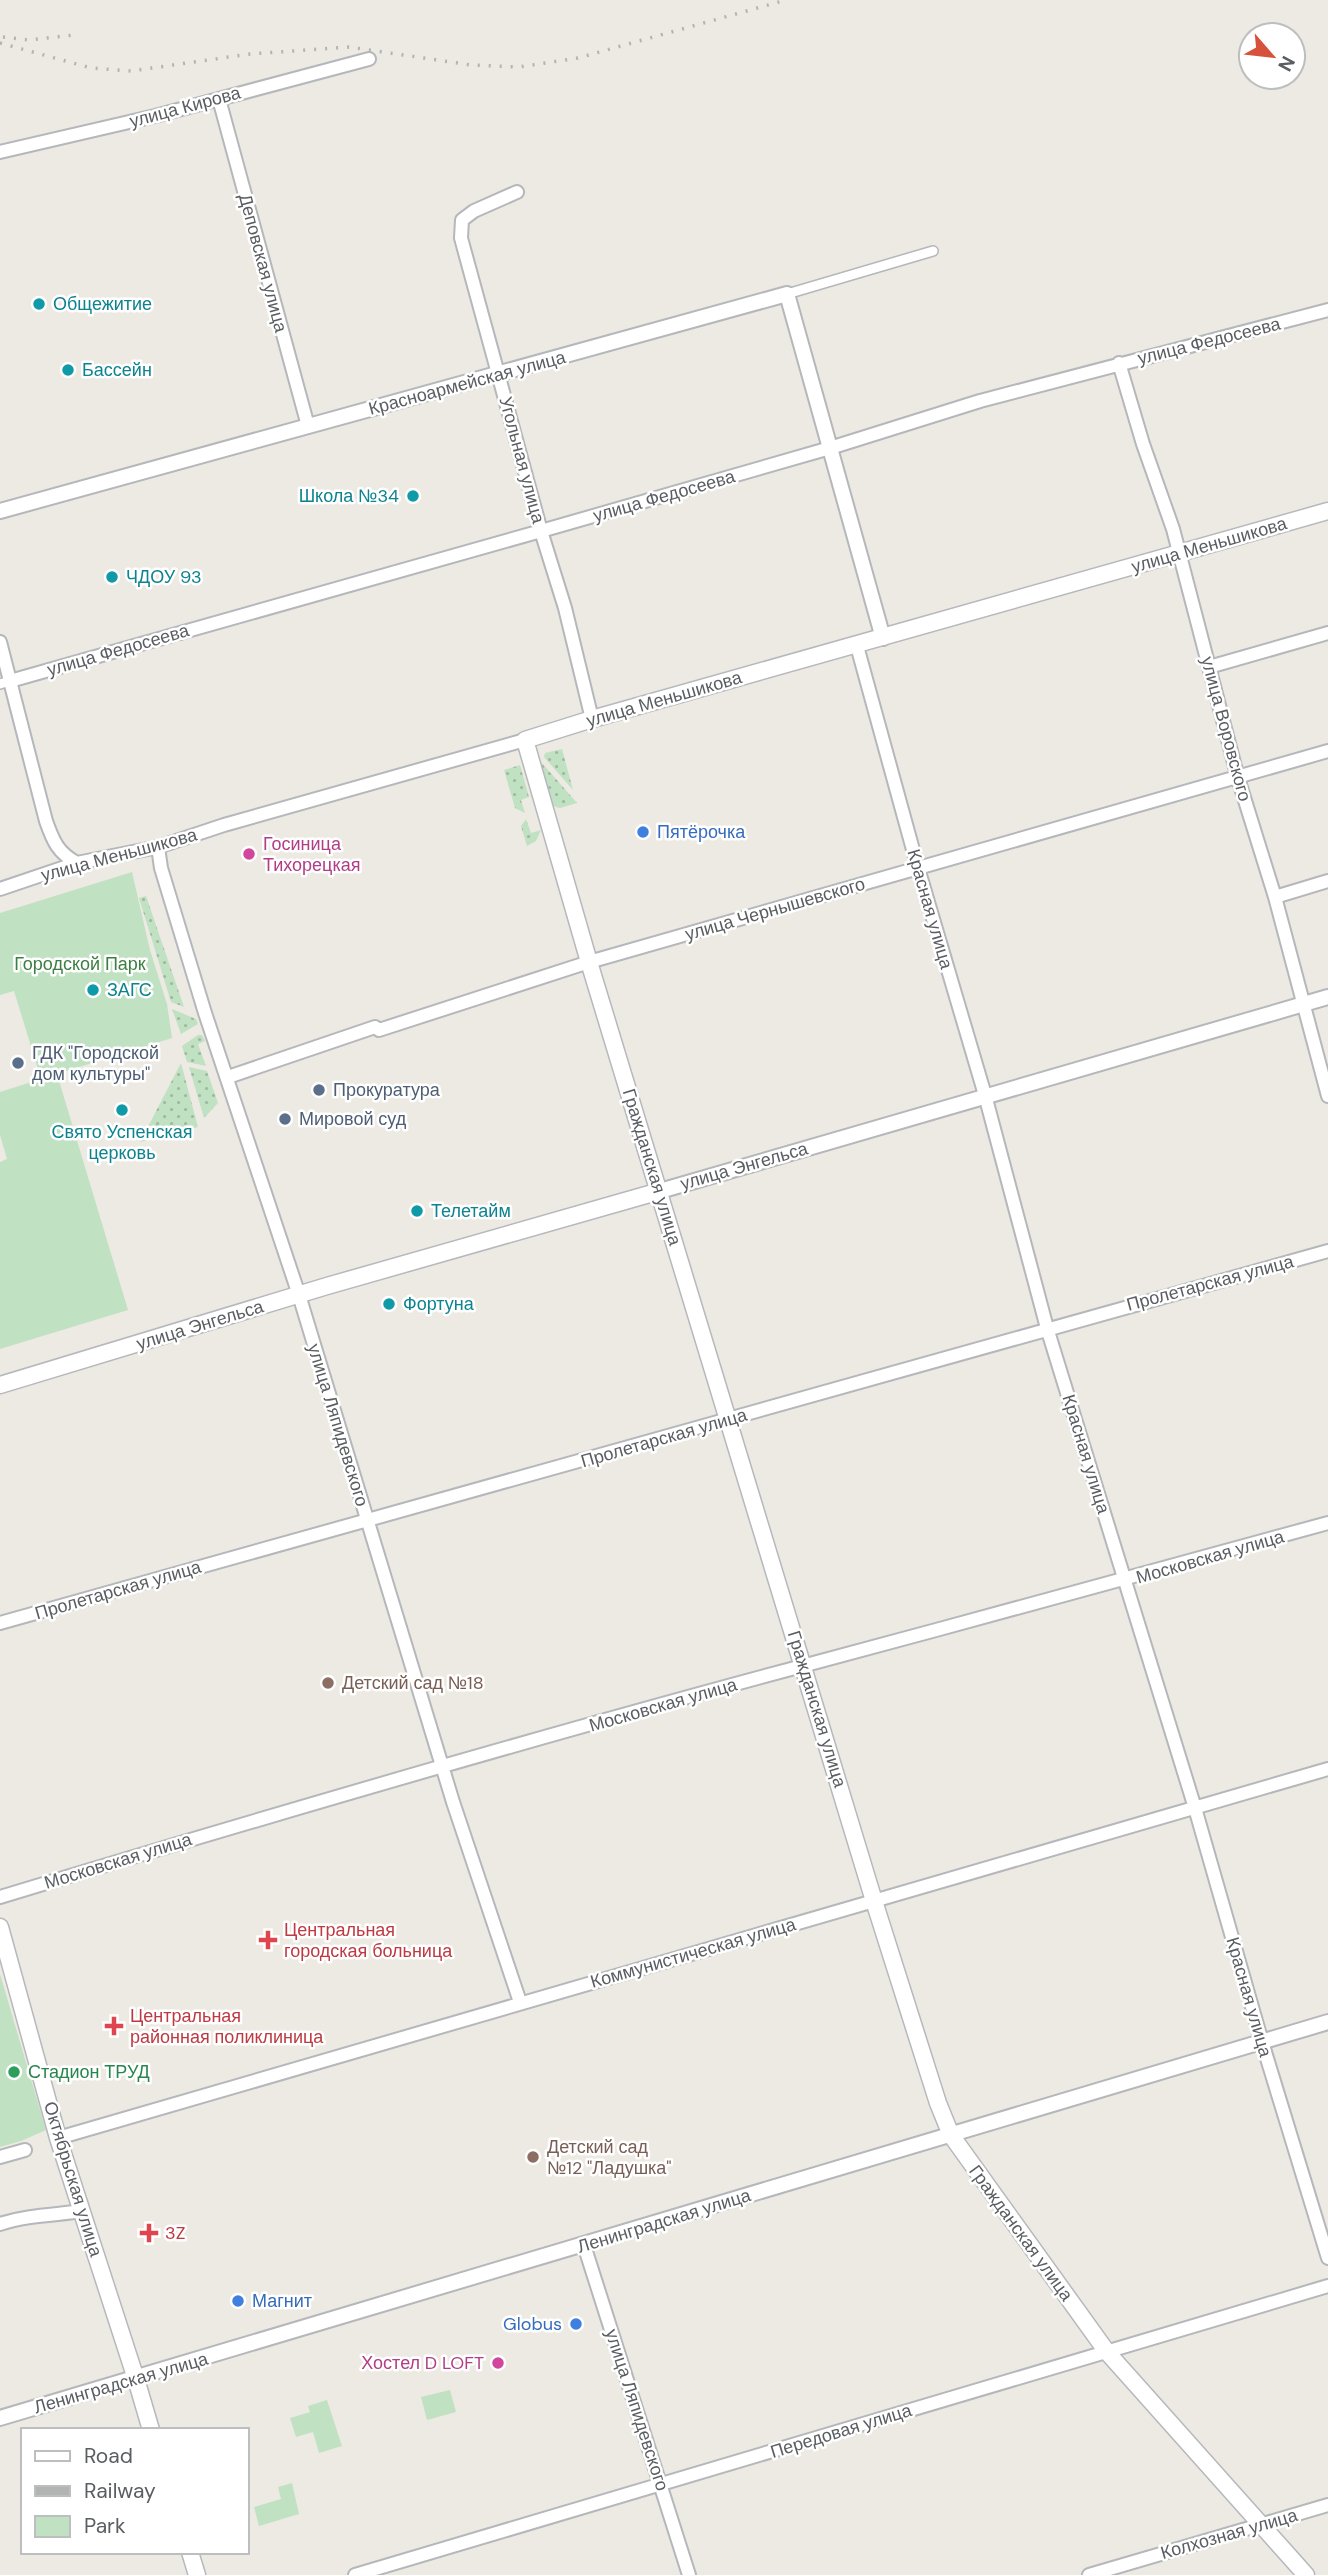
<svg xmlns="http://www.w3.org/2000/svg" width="1328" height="2575" font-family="'DM Sans',sans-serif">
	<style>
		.grass { fill: url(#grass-dots) }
		.park { fill: #c1e1c3 }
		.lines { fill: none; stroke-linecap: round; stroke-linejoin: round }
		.pedestrian-casing { stroke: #b5b7bb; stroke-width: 12 }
		.minor-casing { stroke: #b5b7bb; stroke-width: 16 }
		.tertiary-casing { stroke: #b5b7bb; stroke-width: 18 }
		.secondary-casing { stroke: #b6b8bd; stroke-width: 19 }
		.pedestrian { stroke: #fff; stroke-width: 9 }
		.minor { stroke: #fff; stroke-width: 12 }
		.tertiary { stroke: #fff; stroke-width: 14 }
		.secondary { stroke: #fff; stroke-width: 16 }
		.rail { stroke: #b2b3b3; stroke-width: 3.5; stroke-dasharray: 2 9; stroke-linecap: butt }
		.culture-dot { fill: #0f9aa8; stroke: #fff; stroke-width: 2.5 }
		.shop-dot { fill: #3f7fe0; stroke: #fff; stroke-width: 2.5 }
		.hotel-dot { fill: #d1479c; stroke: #fff; stroke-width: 2.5 }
		.service-dot { fill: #5c6f8a; stroke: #fff; stroke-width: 2.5 }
		.education-dot { fill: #8d6e63; stroke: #fff; stroke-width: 2.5 }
		.health-dot { fill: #e0444e; stroke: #fff; stroke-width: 2.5 }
		.leisure-dot { fill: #2e9e5b; stroke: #fff; stroke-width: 2.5 }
		.labels { text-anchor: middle; stroke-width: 5; stroke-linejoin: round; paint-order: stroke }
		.street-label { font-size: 18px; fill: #5a5d61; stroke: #fff }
		.culture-label { font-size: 18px; fill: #0d838f; stroke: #fff; text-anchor: start }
		.shop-label { font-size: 18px; fill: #366cbe; stroke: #fff; text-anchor: start }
		.hotel-label { font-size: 18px; fill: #b23c85; stroke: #fff; text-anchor: start }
		.park-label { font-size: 18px; fill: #3d7e43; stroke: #fff }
		.service-label { font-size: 18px; fill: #4e5e75; stroke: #fff; text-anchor: start }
		.education-label { font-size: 18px; fill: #785e54; stroke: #fff; text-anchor: start }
		.health-label { font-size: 18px; fill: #be3a42; stroke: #fff; text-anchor: start }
		.leisure-label { font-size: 18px; fill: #27864d; stroke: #fff; text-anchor: start }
	</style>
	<defs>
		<pattern id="grass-dots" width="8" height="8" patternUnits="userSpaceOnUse" patternTransform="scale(1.75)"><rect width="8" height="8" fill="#c1e1c3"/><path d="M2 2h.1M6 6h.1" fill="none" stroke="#a0baa2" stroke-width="1.8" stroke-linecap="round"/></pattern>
	</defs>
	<rect width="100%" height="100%" fill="#eceae2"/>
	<path class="grass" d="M562,749L573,790L544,757L545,753Z
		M542,763L577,803L560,808L550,805L541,772Z
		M520,765L529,797L521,800L525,813L515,808L504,770Z
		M526,819L531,833L541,830L536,841L527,846L521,826Z
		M146,896L184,1007L171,1002L139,898Z
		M172,1009L196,1019L198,1024L181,1034Z
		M198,1035H202L205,1041L198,1044L206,1066L187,1062L182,1046Z
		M181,1063L198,1127L140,1142Z
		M189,1067L207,1071L218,1103L204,1118Z"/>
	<path class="park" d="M132,872L150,950L167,1004L172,1038L57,1074L128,1310L0,1349V1162L7,1159L0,1135V1092L41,1079L14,991L0,995V913Z
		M0,1974L46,2130L21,2141L0,2147Z
		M450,2390L456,2412L427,2420L421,2397Z
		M327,2400L342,2446L319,2453L313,2432L296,2437L290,2418L310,2412L308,2406Z
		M292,2483L299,2514L259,2526L254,2507L281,2499L278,2487Z"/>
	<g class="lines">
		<g class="pedestrian-casing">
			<path id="pedestrian" d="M787,294L933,251
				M0,684L10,681"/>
		</g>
		<g class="minor-casing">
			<path id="minor" d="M219,99L308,426
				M0,152L155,116L369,59
				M517,192L474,211L462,220L461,238L541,531L565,608L592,719
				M1119,363L1143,444L1173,529L1238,778L1275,897L1328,1096
				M0,642L46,821C53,841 58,853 77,863
				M857,646L918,868L985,1095L1047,1328L1195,1808L1262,2042L1328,2258
				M1209,667L1328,633
				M10,681L541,531L830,448L980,401L1328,310
				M158,847L161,868L205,1013L299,1295L453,1802L520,2002
				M0,889L77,863L158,847L224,825L525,740
				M1275,897L1328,881
				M228,1077L375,1027L379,1030L589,962L1328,751
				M0,1623L1328,1251
				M0,1897C268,1816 536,1737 806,1665C980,1618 1154,1572 1328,1523
				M58,2138L1328,1769
				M0,2157L25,2150
				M0,2224C27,2215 55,2215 83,2211
				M584,2245L689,2575
				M355,2575L1328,2286
				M1089,2575L1328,2505"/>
		</g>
		<g class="tertiary-casing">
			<path id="tertiary" d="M0,511L787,294L883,638
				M660,1191L1328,997
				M0,2418L1328,2022"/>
		</g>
		<g class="secondary-casing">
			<path id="secondary" d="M0,1385L327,1286L660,1191
				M0,1927L58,2138L136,2379L151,2430
				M190,2552L197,2575
				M1306,2575L1107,2352L951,2135L938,2103L874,1901L589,962L525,740L592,719L1328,511"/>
		</g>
		<use href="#pedestrian" class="pedestrian"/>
		<use href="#minor" class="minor"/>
		<use href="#tertiary" class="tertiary"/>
		<use href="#secondary" class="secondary"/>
		<path class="rail" d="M3,37L29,40L74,35
			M0,43L91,68L131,71L250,54L349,47L471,65L519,67L578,58L786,0"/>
	</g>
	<g class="culture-dot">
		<circle cx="39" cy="304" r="7"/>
		<circle cx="68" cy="370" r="7"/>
		<circle cx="413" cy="496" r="7"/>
		<circle cx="112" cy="577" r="7"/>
		<circle cx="93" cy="990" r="7"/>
		<circle cx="122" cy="1110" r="7"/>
		<circle cx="417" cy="1211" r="7"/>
		<circle cx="389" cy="1304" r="7"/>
	</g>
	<g class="shop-dot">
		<circle cx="643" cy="832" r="7"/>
		<circle cx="238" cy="2301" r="7"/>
		<circle cx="576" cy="2324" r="7"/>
	</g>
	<g class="hotel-dot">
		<circle cx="249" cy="854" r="7"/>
		<circle cx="498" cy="2363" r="7"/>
	</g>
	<g class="service-dot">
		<circle cx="18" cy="1063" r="7"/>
		<circle cx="319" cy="1090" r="7"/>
		<circle cx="285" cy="1119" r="7"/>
	</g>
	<g class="education-dot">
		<circle cx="328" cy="1683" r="7"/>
		<circle cx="533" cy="2157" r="7"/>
	</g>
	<g class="health-dot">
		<path d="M264.5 1929.5h7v7h7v7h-7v7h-7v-7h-7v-7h7z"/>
		<path d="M110.5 2015.5h7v7h7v7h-7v7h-7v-7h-7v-7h7z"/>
		<path d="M145.5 2222.5h7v7h7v7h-7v7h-7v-7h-7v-7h7z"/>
	</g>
	<circle class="leisure-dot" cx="14" cy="2072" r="7"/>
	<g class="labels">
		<g class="street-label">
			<text transform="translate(185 107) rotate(-15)" y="6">улица Кирова</text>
			<text transform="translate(263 263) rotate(75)" y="6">Деповская улица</text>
			<text transform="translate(1209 341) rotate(-14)" y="6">улица Федосеева</text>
			<text transform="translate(467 383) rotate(-15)" y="6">Красноармейская улица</text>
			<text transform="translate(522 460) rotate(75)" y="6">Угольная улица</text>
			<text transform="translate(664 496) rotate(-16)" y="6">улица Федосеева</text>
			<text transform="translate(1209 545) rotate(-16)" y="6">улица Меньшикова</text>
			<text transform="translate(118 650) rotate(-16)" y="6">улица Федосеева</text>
			<text transform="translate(664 699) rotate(-16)" y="6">улица Меньшикова</text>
			<text transform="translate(1226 729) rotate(75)" y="6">улица Воровского</text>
			<text transform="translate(119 855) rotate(-15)" y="6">улица Меньшикова</text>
			<text transform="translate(775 909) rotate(-16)" y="6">улица Чернышевского</text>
			<text transform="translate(930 909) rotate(74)" y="6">Красная улица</text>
			<text transform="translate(744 1166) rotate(-16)" y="6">улица Энгельса</text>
			<text transform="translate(652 1167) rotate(73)" y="6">Гражданская улица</text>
			<text transform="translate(1210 1283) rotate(-15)" y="6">Пролетарская улица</text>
			<text transform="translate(200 1325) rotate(-17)" y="6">улица Энгельса</text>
			<text transform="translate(338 1425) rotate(73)" y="6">улица Ляпидевского</text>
			<text transform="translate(664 1438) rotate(-16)" y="6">Пролетарская улица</text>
			<text transform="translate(1086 1454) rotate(73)" y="6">Красная улица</text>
			<text transform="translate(1210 1557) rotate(-16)" y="6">Московская улица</text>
			<text transform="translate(118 1590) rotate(-16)" y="6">Пролетарская улица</text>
			<text transform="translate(663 1705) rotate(-16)" y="6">Московская улица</text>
			<text transform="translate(817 1709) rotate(73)" y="6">Гражданская улица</text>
			<text transform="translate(118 1861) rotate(-17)" y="6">Московская улица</text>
			<text transform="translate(693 1953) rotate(-16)" y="6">Коммунистическая улица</text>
			<text transform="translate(1249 1997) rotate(74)" y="6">Красная улица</text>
			<text transform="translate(73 2179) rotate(73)" y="6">Октябрьская улица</text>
			<text transform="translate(664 2221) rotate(-17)" y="6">Ленинградская улица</text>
			<text transform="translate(1021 2233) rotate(54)" y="6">Гражданская улица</text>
			<text transform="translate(121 2383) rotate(-16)" y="6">Ленинградская улица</text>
			<text transform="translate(637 2410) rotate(72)" y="6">улица Ляпидевского</text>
			<text transform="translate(841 2431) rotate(-17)" y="6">Передовая улица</text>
			<text transform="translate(1229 2534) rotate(-16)" y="6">Колхозная улица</text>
		</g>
		<g class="culture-label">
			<text x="53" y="310">Общежитие</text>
			<text x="82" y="376">Бассейн</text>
			<text x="399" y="502" text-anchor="end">Школа №34</text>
			<text x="126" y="583">ЧДОУ 93</text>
			<text x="107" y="996">ЗАГС</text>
			<text x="122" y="1138" text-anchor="middle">Свято Успенская<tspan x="122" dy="21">церковь</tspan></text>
			<text x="431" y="1217">Телетайм</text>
			<text x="403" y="1310">Фортуна</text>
		</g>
		<g class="shop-label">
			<text x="657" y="838">Пятёрочка</text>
			<text x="252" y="2307">Магнит</text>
			<text x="562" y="2330" text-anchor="end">Globus</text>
		</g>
		<g class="hotel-label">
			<text x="263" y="850">Госиница<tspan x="263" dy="21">Тихорецкая</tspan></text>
			<text x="484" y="2369" text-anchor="end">Хостел D LOFT</text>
		</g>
		<g class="park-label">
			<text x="80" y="970">Городской Парк</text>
		</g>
		<g class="service-label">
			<text x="32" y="1059">ГДК "Городской<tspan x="32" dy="21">дом культуры"</tspan></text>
			<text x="333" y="1096">Прокуратура</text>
			<text x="299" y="1125">Мировой суд</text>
		</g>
		<g class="education-label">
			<text x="342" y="1689">Детский сад №18</text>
			<text x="547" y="2153">Детский сад<tspan x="547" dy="21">№12 "Ладушка"</tspan></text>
		</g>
		<g class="health-label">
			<text x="284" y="1936">Центральная<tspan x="284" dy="21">городская больница</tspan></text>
			<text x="130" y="2022">Центральная<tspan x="130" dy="21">районная поликлиница</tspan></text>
			<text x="165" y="2239">3Z</text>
		</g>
		<g class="leisure-label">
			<text x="28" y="2078">Стадион ТРУД</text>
		</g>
	</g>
	<rect x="21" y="2428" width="228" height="126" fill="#ffffff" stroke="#bdbec0" stroke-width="2"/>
	<rect x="35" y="2451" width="35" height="10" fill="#ffffff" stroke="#bdbec0" stroke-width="2"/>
	<text x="84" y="2463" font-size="21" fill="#5a5d61">Road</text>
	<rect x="35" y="2486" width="35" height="10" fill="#b2b3b3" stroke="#bdbec0" stroke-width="2"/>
	<text x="84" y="2498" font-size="21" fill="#5a5d61">Railway</text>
	<rect x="35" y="2516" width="35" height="21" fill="#c1e1c3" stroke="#bdbec0" stroke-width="2"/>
	<text x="84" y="2533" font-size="21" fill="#5a5d61">Park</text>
	<g transform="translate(1272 56) rotate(118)"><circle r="33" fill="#ffffff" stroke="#bdbec0" stroke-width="2"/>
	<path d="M0-5L12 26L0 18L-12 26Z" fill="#d7523d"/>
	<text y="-10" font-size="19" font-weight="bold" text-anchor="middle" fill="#5a5d61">N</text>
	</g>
</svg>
